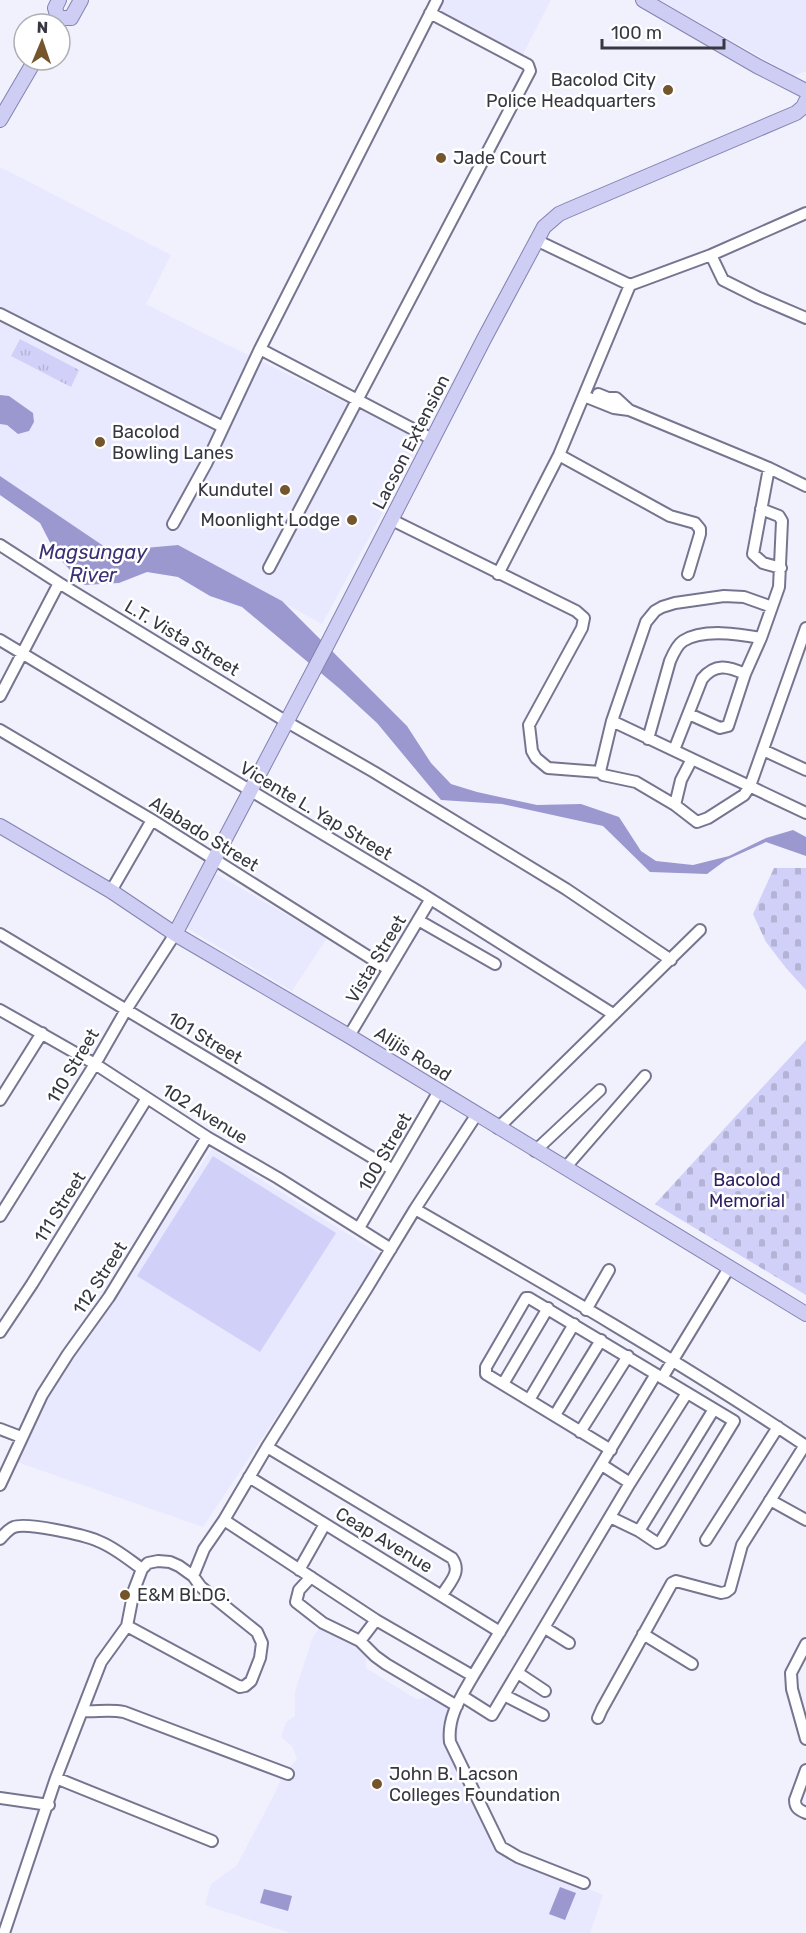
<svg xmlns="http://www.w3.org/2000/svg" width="806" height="1933" font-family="Rubik,sans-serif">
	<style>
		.built { fill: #e8e8fe }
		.grass { fill: #d1d0f8 }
		.cemetery { fill: url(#cemetery-stones) }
		.park { fill: url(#park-tufts) }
		.water { fill: #9b98d0 }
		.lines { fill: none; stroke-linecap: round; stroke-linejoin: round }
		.minor-casing { stroke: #767590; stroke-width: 14 }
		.major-casing { stroke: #8482b0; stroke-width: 16 }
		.minor { stroke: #fff; stroke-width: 10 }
		.major { stroke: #cecdf3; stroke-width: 14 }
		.poi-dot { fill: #75552b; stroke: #fff; stroke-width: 2 }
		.labels { text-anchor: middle; stroke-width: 5; stroke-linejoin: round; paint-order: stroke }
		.poi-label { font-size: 18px; fill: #373742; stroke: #fff; text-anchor: start }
		.street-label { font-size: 18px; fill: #373742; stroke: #fff }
		.park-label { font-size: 18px; fill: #2c1f61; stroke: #fff }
		.water-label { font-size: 20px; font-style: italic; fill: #3b3174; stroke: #fff }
	</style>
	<defs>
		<pattern id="cemetery-stones" width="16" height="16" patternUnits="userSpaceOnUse" patternTransform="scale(1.5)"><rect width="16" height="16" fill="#d1d0f8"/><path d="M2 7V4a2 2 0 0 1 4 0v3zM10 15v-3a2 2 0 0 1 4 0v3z" fill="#b4b3d6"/></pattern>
		<pattern id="park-tufts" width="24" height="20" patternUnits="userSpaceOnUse" patternTransform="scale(1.5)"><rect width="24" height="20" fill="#d1d0f8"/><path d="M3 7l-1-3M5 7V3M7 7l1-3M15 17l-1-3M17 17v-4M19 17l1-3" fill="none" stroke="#b4b3d6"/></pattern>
	</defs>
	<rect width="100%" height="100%" fill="#f1f1fe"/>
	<path class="built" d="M442,0H551L522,56L437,10Z
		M660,0H806V71L794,76Z
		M0,167L171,255L146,304L197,330L422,440L322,624L178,545L111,551L0,476Z
		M216,874L327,938L292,991L187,928Z
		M212,1149L383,1256L203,1527L17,1462L52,1392L75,1352Z
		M321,1625L342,1639L367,1645L366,1668L416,1699L440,1696L459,1709L458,1741L471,1770L486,1824L517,1858L603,1895L590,1933H290L205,1905L211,1884L237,1865L275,1793L282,1776L297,1759L292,1746L281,1737L286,1722L295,1716V1692L312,1639Z"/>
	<path class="grass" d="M213,1156L336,1233L260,1352L137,1276Z"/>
	<path class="cemetery" d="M774,868H806V990L786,968L766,942L753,914Z
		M806,1040V1295L655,1204Z"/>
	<path class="park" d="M20,339L79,370L71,387L11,356Z"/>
	<path class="water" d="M0,395L9,396L33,413L34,422L29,431L18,434L7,425L0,424Z
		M0,476L111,551L178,545L282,601L407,726L431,763L451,784L477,792L537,805L581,804L619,817L641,851L656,861L693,865L729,856L766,838L793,830L806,837V856L766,842L726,860L707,874L650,872L603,826L502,804L441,800L377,723L340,689L242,607L210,596L178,577L147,572L119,583L84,585L57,556L40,523L0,495Z
		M560,1887L576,1893L565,1920L549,1914Z
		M264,1889L292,1896L288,1911L260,1903Z"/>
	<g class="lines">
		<g class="minor-casing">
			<path id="minor" d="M536,240L630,285L711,255L806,213
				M711,255L723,280L757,297L806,318
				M0,314L223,427
				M260,349L432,439
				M598,394L608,398H616L629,410
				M584,396L614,408L629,410L769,468L806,486
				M559,455L670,516L695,523L700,529V534L688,574
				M769,468L753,554L763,563L781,568
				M392,520L576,611L584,618L582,628L529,725L532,751L536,758L548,768L600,772
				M173,524L206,464L260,349L437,0
				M0,545L59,583L287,722L374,772L566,889L671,960
				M269,568L530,71L528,65L430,13
				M498,574L559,455L630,285
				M772,607L744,597L724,596L675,603L662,607L655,611L646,622L612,721L601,767L600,772L603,775L636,782L675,805L697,822L708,818L744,795L750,786L806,628
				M0,640L421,893L613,1014
				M0,696L59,583
				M689,714L720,728L728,726L745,674L761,638L779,587L782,521L779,516L761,509
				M612,721L806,813
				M0,730L152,820L388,969
				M648,739L670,661C673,654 677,645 683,641C703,628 740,634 761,638
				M674,750L702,679C715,663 728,666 745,674
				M763,750L806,770
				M675,805L681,780L692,759
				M111,891L152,820
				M418,920L495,964
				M0,934L393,1170
				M0,1010L95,1064L207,1137L278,1178L391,1249
				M349,1036L430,900
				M0,1100L42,1033
				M498,1128L700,930
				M535,1151L600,1090
				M565,1168L645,1076
				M415,1209C547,1285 679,1361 806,1446
				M0,1216L95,1064L126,1010L175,934
				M359,1228L439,1091
				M586,1310L609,1270
				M0,1332L32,1284L147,1098
				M662,1378L729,1268
				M503,1384L548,1308
				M529,1400L574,1324
				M555,1415L601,1340
				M0,1429L21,1437
				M580,1432L628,1356
				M267,1447L452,1558C462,1572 450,1582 442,1595
				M602,1465L630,1483
				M249,1477L500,1632
				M0,1485L42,1395L68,1354L109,1297L207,1137
				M770,1500L806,1520
				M610,1517L639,1531L657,1543L661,1541L734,1421L529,1298H526L486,1367V1374L611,1450
				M224,1520L376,1620L473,1676
				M639,1531L714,1409
				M0,1539C4,1535 8,1529 14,1527C26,1522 85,1535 98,1541C114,1547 128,1559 142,1569
				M706,1540L778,1427
				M299,1570L325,1524
				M193,1576L204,1549L224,1520L267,1447L367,1288L415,1209L477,1114
				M311,1577L299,1590L296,1602L323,1623L360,1641L375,1656L386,1664L457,1706
				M545,1628L569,1643
				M643,1634L692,1664
				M360,1641L376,1620
				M806,1644L791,1673L792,1689L806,1739
				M518,1673L545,1691
				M504,1695L543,1715
				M462,1696L492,1715L630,1483L687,1393
				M82,1711C96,1712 110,1709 124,1712L288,1774
				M598,1718L602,1709L672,1583L676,1581L721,1593L726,1592L730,1589L742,1545L805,1445
				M806,1770L795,1800C795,1808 799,1810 806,1813
				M56,1778L212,1841
				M0,1798L49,1805
				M584,1883L518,1857L501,1847L450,1742C447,1717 461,1697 473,1676L656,1374
				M4,1933L56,1778L82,1711L101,1662L127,1626L134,1590L142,1569L148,1563L158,1561L170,1562L179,1566L193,1576L201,1587L257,1632L262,1643L260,1658L251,1681L245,1686L240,1687L127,1626"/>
		</g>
		<g class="major-casing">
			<path id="major" d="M59,0L55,8L58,18H71L81,0
				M643,0L757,66L806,91
				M0,120L35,60
				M0,826L111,891L175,934L349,1036L806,1314
				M175,934L328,643L484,339L544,227L559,214L568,210L796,113L803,107L806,101"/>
		</g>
		<use href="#minor" class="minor"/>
		<use href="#major" class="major"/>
	</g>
	<g class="poi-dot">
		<circle cx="668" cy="90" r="6"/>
		<circle cx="441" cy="158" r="6"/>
		<circle cx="100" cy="442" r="6"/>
		<circle cx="285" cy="490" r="6"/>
		<circle cx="352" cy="520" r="6"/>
		<circle cx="125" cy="1595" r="6"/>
		<circle cx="377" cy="1784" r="6"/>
	</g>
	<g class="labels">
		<g class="poi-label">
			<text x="656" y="86" text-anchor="end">Bacolod City<tspan x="656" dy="21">Police Headquarters</tspan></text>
			<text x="453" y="164">Jade Court</text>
			<text x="112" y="438">Bacolod<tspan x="112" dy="21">Bowling Lanes</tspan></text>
			<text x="273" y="496" text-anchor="end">Kundutel</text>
			<text x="340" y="526" text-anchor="end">Moonlight Lodge</text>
			<text x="137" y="1601">E&amp;M BLDG.</text>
			<text x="389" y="1780">John B. Lacson<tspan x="389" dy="21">Colleges Foundation</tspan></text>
		</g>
		<g class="street-label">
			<text transform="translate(411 442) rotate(-63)" y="6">Lacson Extension</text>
			<text transform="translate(182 638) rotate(31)" y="6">L.T. Vista Street</text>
			<text transform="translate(316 811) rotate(31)" y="6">Vicente L. Yap Street</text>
			<text transform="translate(204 834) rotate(32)" y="6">Alabado Street</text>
			<text transform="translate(376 959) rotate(-59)" y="6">Vista Street</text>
			<text transform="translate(205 1038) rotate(31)" y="6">101 Street</text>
			<text transform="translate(413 1054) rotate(32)" y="6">Alijis Road</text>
			<text transform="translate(73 1066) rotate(-59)" y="6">110 Street</text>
			<text transform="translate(205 1114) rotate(32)" y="6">102 Avenue</text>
			<text transform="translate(385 1152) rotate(-60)" y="6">100 Street</text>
			<text transform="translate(60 1207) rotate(-58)" y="6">111 Street</text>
			<text transform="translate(100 1278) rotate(-57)" y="6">112 Street</text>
			<text transform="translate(384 1540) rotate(31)" y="6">Ceap Avenue</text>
		</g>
		<g class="park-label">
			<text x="747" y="1186">Bacolod<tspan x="747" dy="21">Memorial</tspan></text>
		</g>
		<g class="water-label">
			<text x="93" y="559">Magsungay<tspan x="93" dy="23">River</tspan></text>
		</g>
	</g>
	<g transform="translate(42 42) rotate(2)"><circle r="28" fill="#ffffff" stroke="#afafb3" stroke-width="1.5"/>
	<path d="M0-4.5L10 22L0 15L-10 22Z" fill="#75552b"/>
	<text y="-9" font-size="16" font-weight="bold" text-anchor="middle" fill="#373742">N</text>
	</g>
	<path d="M602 39v9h122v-9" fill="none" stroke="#373742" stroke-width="3"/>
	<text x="611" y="39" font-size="18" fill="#373742" stroke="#ffffff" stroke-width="4.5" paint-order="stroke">100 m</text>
</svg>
